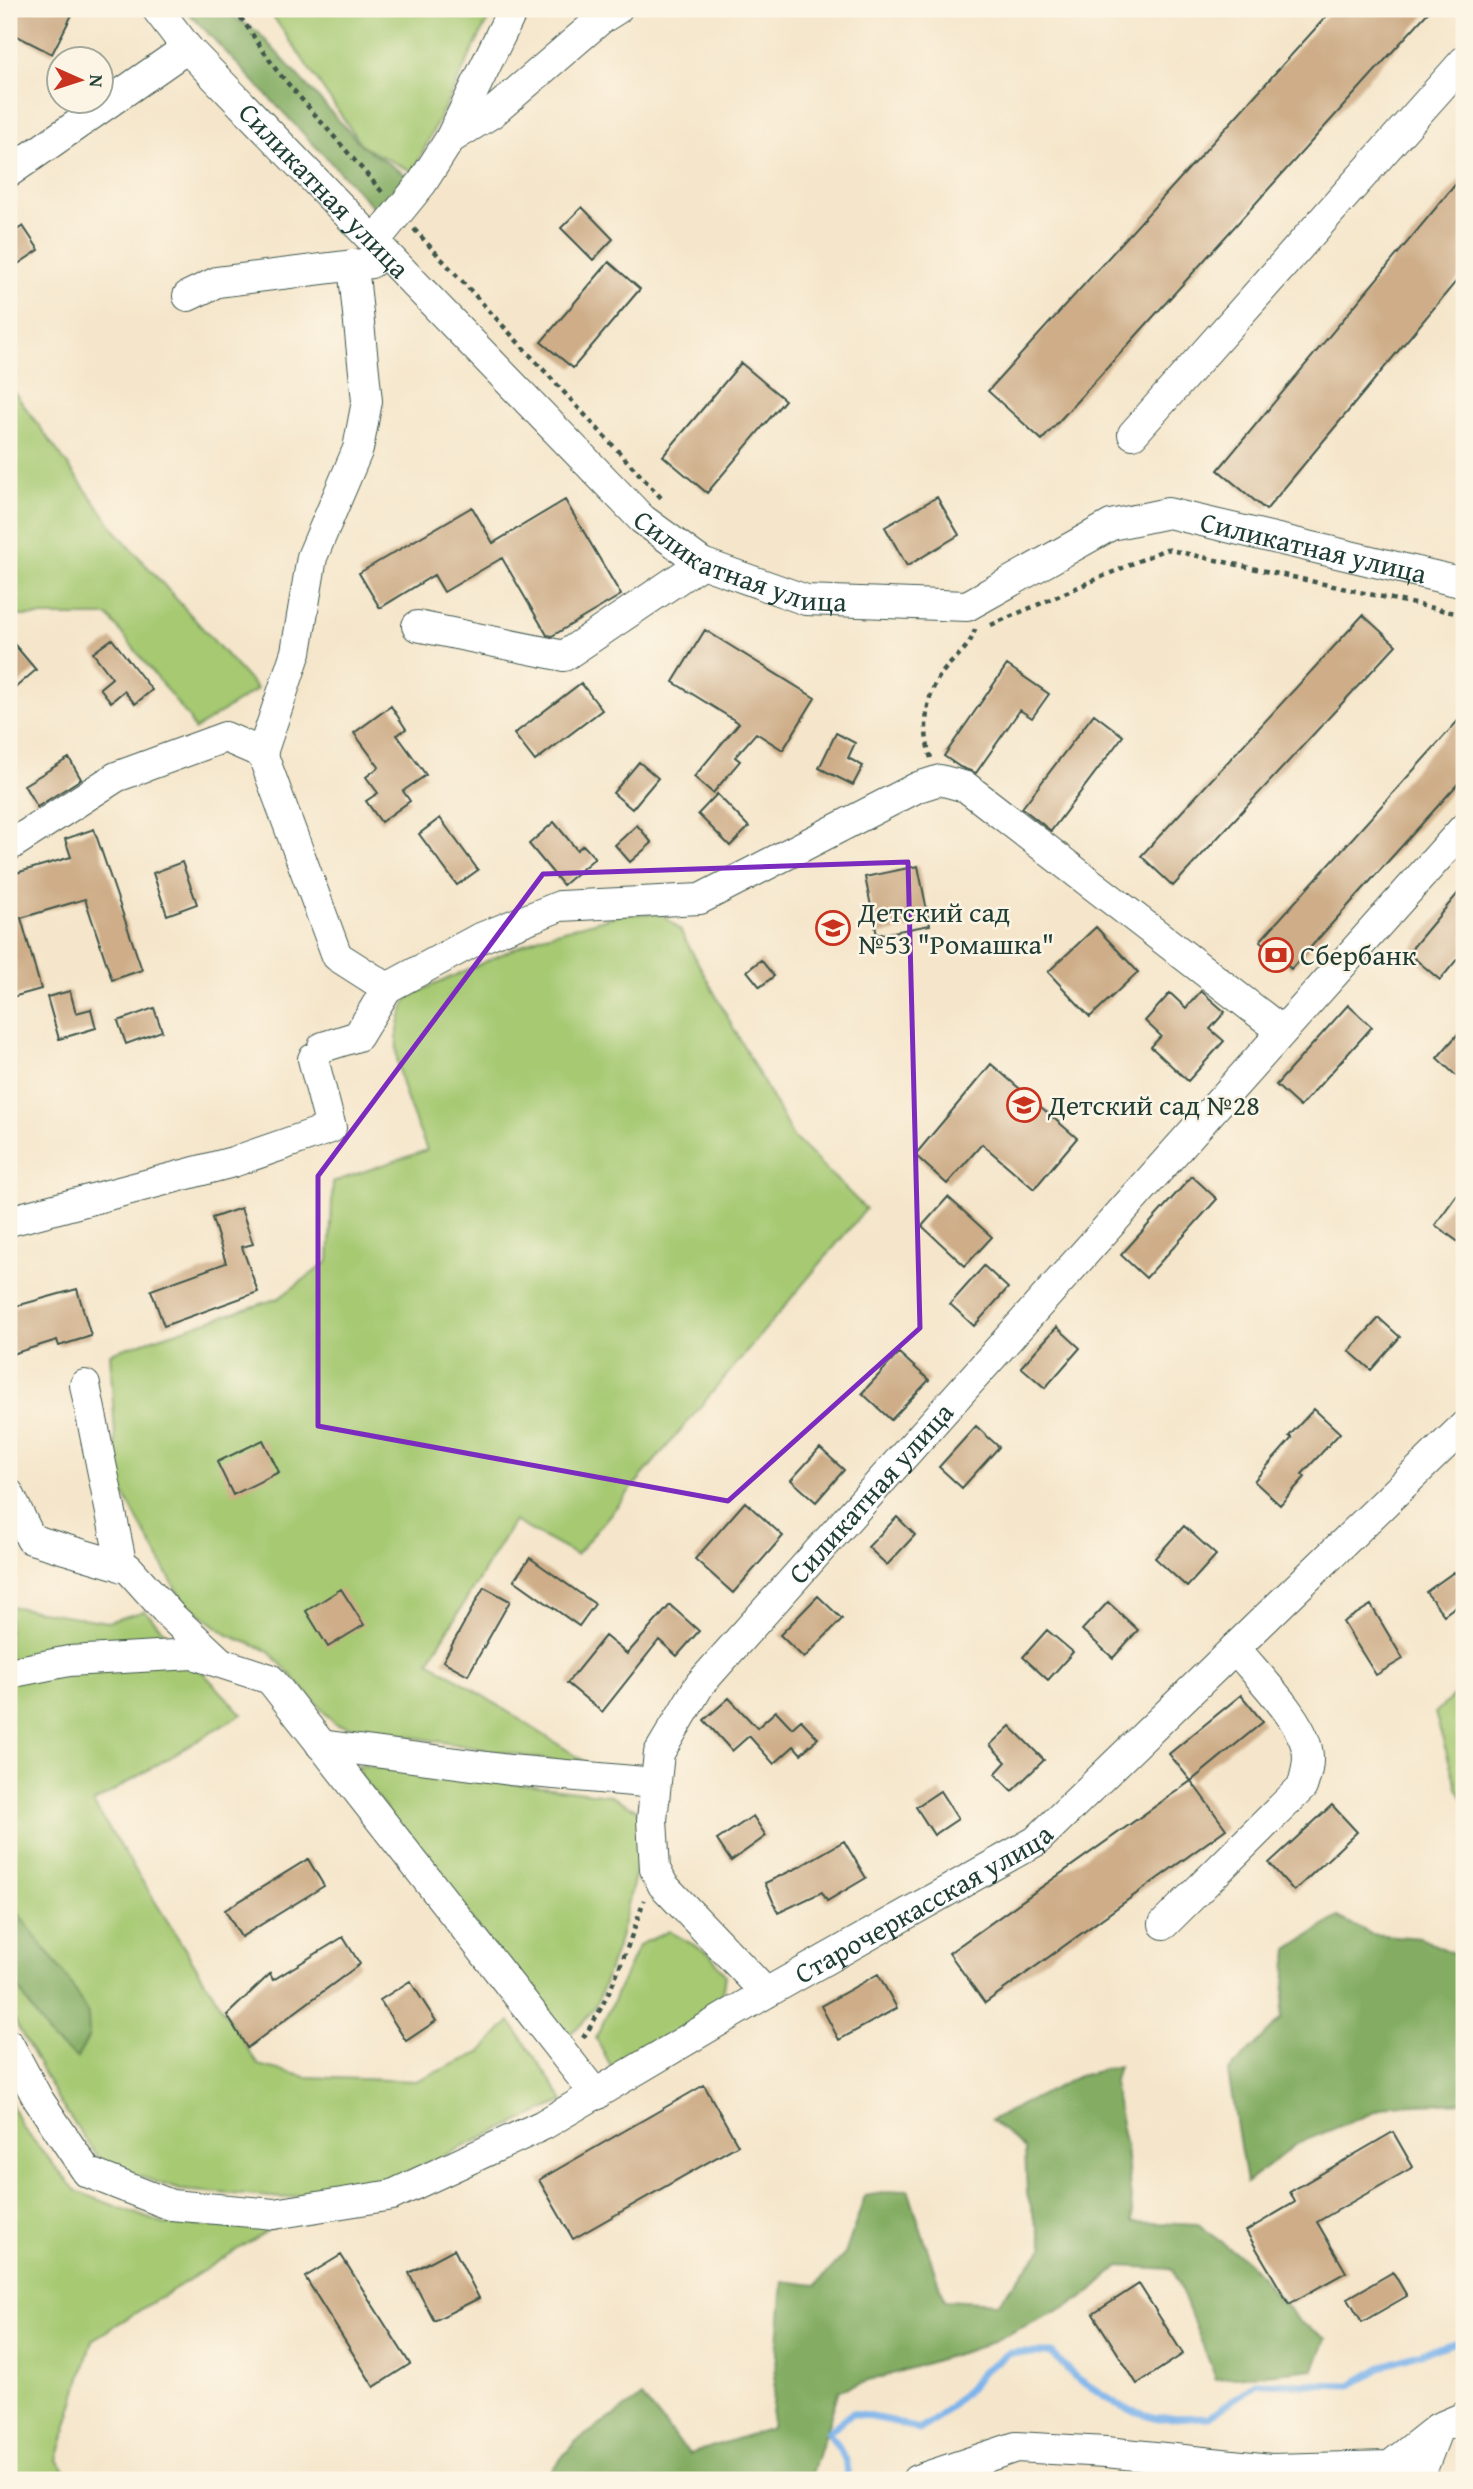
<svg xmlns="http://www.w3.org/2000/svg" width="1473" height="2489" font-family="'Gentium Book Plus',serif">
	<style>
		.green { fill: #a6c972; stroke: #628353; stroke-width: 2 }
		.forest { fill: #84ad64; stroke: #52754c; stroke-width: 2 }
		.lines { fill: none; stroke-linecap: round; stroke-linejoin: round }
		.stream { stroke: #7cb3eb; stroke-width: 7 }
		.building { fill: #cead88 }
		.minor-casing { stroke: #3f564b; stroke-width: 32 }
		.path { stroke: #3f564b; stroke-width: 4.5; stroke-dasharray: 5 5; stroke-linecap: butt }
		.minor { stroke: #fff; stroke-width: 30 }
		.marked { fill: none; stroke: #7b2cbf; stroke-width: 5; stroke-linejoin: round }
		.labels { text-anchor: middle; stroke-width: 5; stroke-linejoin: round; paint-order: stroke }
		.street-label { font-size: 28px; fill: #1f3d34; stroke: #fcf5e5 }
		.poi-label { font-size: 28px; fill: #1f3d34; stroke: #fcf5e5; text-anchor: start }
	</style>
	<rect width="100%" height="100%" fill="#fcf5e5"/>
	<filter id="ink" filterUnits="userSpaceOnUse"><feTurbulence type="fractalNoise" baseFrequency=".0143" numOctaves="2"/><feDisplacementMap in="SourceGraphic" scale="14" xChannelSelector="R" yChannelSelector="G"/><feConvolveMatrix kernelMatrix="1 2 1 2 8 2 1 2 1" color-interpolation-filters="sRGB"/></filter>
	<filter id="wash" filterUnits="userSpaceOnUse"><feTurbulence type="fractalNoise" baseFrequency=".00686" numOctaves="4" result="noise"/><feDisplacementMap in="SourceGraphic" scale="28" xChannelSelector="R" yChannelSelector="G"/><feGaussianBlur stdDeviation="1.57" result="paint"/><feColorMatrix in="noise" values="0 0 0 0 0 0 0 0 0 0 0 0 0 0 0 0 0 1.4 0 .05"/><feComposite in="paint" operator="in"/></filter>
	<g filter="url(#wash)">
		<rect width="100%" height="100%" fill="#f5e6cb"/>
		<path class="green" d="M268,9H493L413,172L363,147Z
			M9,385L119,535L257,689L194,730L189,718L108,616H9Z
			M623,914H662L680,930L793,1137L866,1209L576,1555L514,1521L429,1661L595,1768L335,1724L269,1651L228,1635L182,1600L118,1484L110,1353L279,1298L329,1261L333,1182L427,1150C406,1098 381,1051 409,996L542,936Z
			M9,1606L107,1622L145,1611L242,1714L93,1803L258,2065L306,2077L416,2081L480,2053L510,2021L564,2101L386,2182L284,2198L180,2190L103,2164L60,2103L9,2011Z
			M1464,1686V1800L1457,1788L1435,1713Z
			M358,1765L609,1795L636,1809L642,1823L643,1842L620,1938L598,2001L583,2023L569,2034L555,2028L362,1778Z
			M669,1931L710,1954L725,1975C724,1980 724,1987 722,1992C711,2020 640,2053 612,2068L596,2038L639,1945Z
			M9,2099L22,2127L76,2191L163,2224L272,2228L92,2340L57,2460L73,2480H9Z"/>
		<path class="forest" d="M185,9H222L258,32L363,147L409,177L375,209Z
			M9,1901L68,1979L88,2014L89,2036L77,2058L52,2040L9,1974Z
			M1338,1917L1371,1934L1420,1938L1464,1958V2102L1392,2105L1296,2144L1246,2183L1228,2072L1282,2018L1288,1950Z
			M1118,2066L1113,2083L1126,2148L1133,2222L1198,2225L1247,2261L1299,2321L1326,2339L1314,2369L1216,2379L1173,2269L1119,2266L1082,2299L983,2346L839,2390L811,2477L798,2480H543L575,2442L642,2397L689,2454L771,2428L783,2281L816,2285L845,2254L865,2196L908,2189L944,2300L998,2303L1044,2247L1027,2194L1025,2149L991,2120L1079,2076Z"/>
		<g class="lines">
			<path class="stream" d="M847,2480V2461L828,2432L852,2413L896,2422L919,2430L936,2419L970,2388L983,2371L1009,2353H1052L1074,2376L1123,2408L1157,2418L1209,2417L1256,2383L1351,2385L1389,2363L1464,2340"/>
		</g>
		<g id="blocks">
			<path class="building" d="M9,9H75L52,54L9,32Z
				M1333,9H1431L1042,440L988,391Z
				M1464,174V272L1266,510L1218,470Z
				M582,207L613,239L593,260L561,228Z
				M23,226L39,250L9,270V235Z
				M609,262L640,289L573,368L541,342Z
				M741,363L785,400L707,493L663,456Z
				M937,497L959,535L907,566L885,527Z
				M565,500L621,595L552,636L547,635L502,558L444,592L434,575L380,608L359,573L472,507L493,543Z
				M1363,615L1396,645L1173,886L1141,856Z
				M705,630L815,698L783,750L756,733L735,757L740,761L713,793L694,777L739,723L673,682Z
				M9,638L36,670L9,693Z
				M112,639L152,690L135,704L124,691L111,702L100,688L112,678L93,653Z
				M1007,665L1049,694L1032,718L1020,710L976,773L960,767L944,756Z
				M581,683L602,710L535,761L514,734Z
				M391,706L406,729L397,735L426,775L403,791L410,801L381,822L366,801L378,793L366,777L379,767L354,733Z
				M1094,714L1123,736L1051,831L1022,808Z
				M1464,714V777L1291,969L1260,941Z
				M836,733L855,743L848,758L863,766L853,785L819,768Z
				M69,758L81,779L37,807L24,785Z
				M639,762L658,778L632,809L613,793Z
				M717,794L749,827L730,846L698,814Z
				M440,818L478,870L457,885L419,834Z
				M554,822L577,850L583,845L595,858L563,885L529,844Z
				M637,825L652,843L630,862L615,845Z
				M94,829L142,970L112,980L85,899L21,918L41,989L9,998V875L71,857L65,839Z
				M182,862L197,904L167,915L153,873Z
				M918,866L930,925L877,935L865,877Z
				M1464,886V951L1440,980L1408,953Z
				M1096,927L1138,972L1090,1017L1048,972Z
				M761,960L774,976L760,987L747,971Z
				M70,991L76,1013L91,1009L96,1028L59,1039L47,997Z
				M1201,991L1225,1012L1210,1029L1224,1041L1188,1081L1151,1047L1161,1036L1145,1021L1170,993L1186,1008Z
				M1348,1005L1372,1027L1300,1107L1276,1085Z
				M154,1008L162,1031L126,1044L118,1021Z
				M1464,1027V1083L1437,1058Z
				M991,1064L1077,1138L1034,1189L982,1144L947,1184L915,1155Z
				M1192,1176L1217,1199L1146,1278L1121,1255Z
				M1464,1185V1246L1435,1225Z
				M948,1197L992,1237L965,1266L922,1226Z
				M241,1208L253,1244L242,1247L258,1292L164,1326L151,1290L226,1263L212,1218Z
				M984,1266L1008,1288L974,1326L950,1304Z
				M77,1289L91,1336L59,1346L57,1340L9,1355V1308Z
				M1379,1318L1400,1337L1371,1370L1349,1351Z
				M1057,1327L1080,1348L1045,1388L1021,1367Z
				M899,1353L929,1380L891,1420L862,1393Z
				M1314,1409L1340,1433L1302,1474L1305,1477L1280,1505L1254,1481L1292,1438L1289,1436Z
				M976,1426L999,1447L962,1488L939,1467Z
				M263,1440L279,1472L233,1495L217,1462Z
				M820,1448L844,1470L816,1502L791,1480Z
				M745,1502L783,1536L733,1593L695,1559Z
				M897,1517L915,1535L887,1565L868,1547Z
				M1184,1526L1216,1555L1187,1587L1155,1558Z
				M530,1558L595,1604L579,1626L514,1580Z
				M1454,1572L1464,1586V1600L1444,1615L1426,1592Z
				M484,1587L510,1601L468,1675L443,1661Z
				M341,1589L364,1625L328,1647L306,1611Z
				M818,1596L842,1619L804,1658L780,1635Z
				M1108,1602L1138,1630L1113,1658L1082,1630Z
				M670,1605L699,1631L677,1656L659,1640L602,1712L567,1683L605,1636L627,1654Z
				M1371,1605L1403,1659L1376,1675L1343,1622Z
				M1047,1630L1073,1652L1048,1680L1023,1657Z
				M1241,1695L1263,1722L1191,1781L1169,1754Z
				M729,1698L757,1728L776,1711L792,1728L801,1720L818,1738L801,1754L794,1746L774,1764L749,1736L732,1751L704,1720Z
				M1010,1726L1044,1760L1012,1791L995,1774L1006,1762L990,1745Z
				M1191,1781L1226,1829L985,2003L949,1953Z
				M940,1791L958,1819L934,1835L916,1807Z
				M1332,1805L1357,1832L1294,1891L1269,1863Z
				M753,1816L766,1836L731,1861L717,1840Z
				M844,1841L866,1878L827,1901L822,1892L778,1913L765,1883L797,1868Z
				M308,1859L324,1886L241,1937L225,1910Z
				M343,1937L360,1964L247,2048L227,2015L270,1974L273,1980Z
				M878,1974L897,2008L839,2040L821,2006Z
				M410,1981L436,2021L406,2041L380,2000Z
				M704,2085L738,2145L573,2239L539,2180Z
				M1393,2132L1413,2167L1317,2222L1346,2272L1289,2304L1246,2231L1295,2202L1290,2192Z
				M454,2249L479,2298L434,2321L409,2273Z
				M341,2255L410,2364L374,2387L305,2277Z
				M1393,2272L1407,2296L1362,2322L1348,2298Z
				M1139,2284L1183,2354L1137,2384L1093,2314Z"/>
		</g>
	</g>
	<g filter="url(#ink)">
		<use href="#blocks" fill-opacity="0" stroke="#3f564b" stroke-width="2"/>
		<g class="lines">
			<g class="minor-casing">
				<g id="minor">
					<path id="s1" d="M157,9L187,48L642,519L702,563L806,600L967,606L1111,525L1168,513L1464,583"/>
					<path d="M450,139L492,113L601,19L617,9"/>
					<path d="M9,172L187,48"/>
					<path d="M374,242L422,183L450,139L513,9"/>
					<path d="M188,296L217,282L371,263"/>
					<path d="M1133,434L1464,61"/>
					<path d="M417,626L564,656L702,563"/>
					<path d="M262,753L296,652L312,557L358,449L367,401L353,265"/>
					<path d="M9,846L116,777L225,737L262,753L337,956L387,988"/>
					<path d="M387,988L478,939L560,906L700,899L918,787L940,780L966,787L1282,1031"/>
					<path d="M323,1047L358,1036L387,988"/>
					<path d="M9,1221L233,1162L331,1128L313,1059"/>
					<path d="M85,1385L122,1567"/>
					<path d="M9,1494L31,1539L128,1568L172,1617L219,1661"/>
					<path d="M9,1673L69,1661L193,1654L270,1679L596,2095"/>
					<path d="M321,1745L510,1770L655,1783"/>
					<path d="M1164,1924L1302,1787C1306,1775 1310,1762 1307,1749C1300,1717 1256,1674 1235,1648"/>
					<path id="s2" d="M766,1993L663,1885L655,1869L652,1820L659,1753L700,1684L1464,828"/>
					<path id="s3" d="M9,2045L38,2099L87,2172L171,2205L274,2214L392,2195L543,2125L766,1993L1036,1841L1464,1426"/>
					<path d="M917,2480L1016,2447L1106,2452L1271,2469L1390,2466L1438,2428"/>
					<path d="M1418,2480L1438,2428L1464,2417"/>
				</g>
			</g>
			<path class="path" d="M235,9L277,71L383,193
				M414,229L664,501
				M991,625L1166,549L1464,615
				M931,758C922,734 925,694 942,673C954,657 970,649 975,629
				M583,2038C611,1997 628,1947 644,1900"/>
			<use href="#minor" class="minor"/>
		</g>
	</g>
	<path class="marked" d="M908,862L920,1328L728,1501L318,1426V1176L543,874Z"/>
	<defs>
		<g id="school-ring" transform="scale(1.75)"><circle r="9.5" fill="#fcf5e5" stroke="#c8321e" stroke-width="1.5"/><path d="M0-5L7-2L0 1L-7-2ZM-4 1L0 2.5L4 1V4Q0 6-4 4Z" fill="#c8321e"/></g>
		<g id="bank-ring" transform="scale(1.75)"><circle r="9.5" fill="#fcf5e5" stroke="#c8321e" stroke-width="1.5"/><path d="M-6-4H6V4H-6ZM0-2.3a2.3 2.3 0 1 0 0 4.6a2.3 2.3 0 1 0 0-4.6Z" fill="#c8321e"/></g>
	</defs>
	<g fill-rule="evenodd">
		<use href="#school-ring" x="833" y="928"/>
		<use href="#bank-ring" x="1276" y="955"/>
		<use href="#school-ring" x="1024" y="1105"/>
	</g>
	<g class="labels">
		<g class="street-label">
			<text dy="10" stroke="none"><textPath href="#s1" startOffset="247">Силикатная улица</textPath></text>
			<text dy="10" stroke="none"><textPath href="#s1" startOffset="1423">Силикатная улица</textPath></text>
			<text dy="10" stroke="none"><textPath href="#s1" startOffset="814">Силикатная улица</textPath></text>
			<text dy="10" stroke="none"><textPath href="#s2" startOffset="620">Силикатная улица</textPath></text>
			<text dy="10" stroke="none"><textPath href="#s3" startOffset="1069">Старочеркасская улица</textPath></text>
		</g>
		<g class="poi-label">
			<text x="858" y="922">Детский сад<tspan x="858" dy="32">№53 "Ромашка"</tspan></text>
			<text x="1300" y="965">Сбербанк</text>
			<text x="1048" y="1115">Детский сад №28</text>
		</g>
	</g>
	<rect width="1473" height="2489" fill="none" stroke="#fcf5e5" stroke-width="35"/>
	<g transform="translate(80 80) rotate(93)"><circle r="33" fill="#fcf5e5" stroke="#a4ab9e" stroke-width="2"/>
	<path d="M0-5L12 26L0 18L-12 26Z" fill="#c8321e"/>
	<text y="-10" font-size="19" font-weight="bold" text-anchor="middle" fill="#1f3d34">N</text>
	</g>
</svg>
